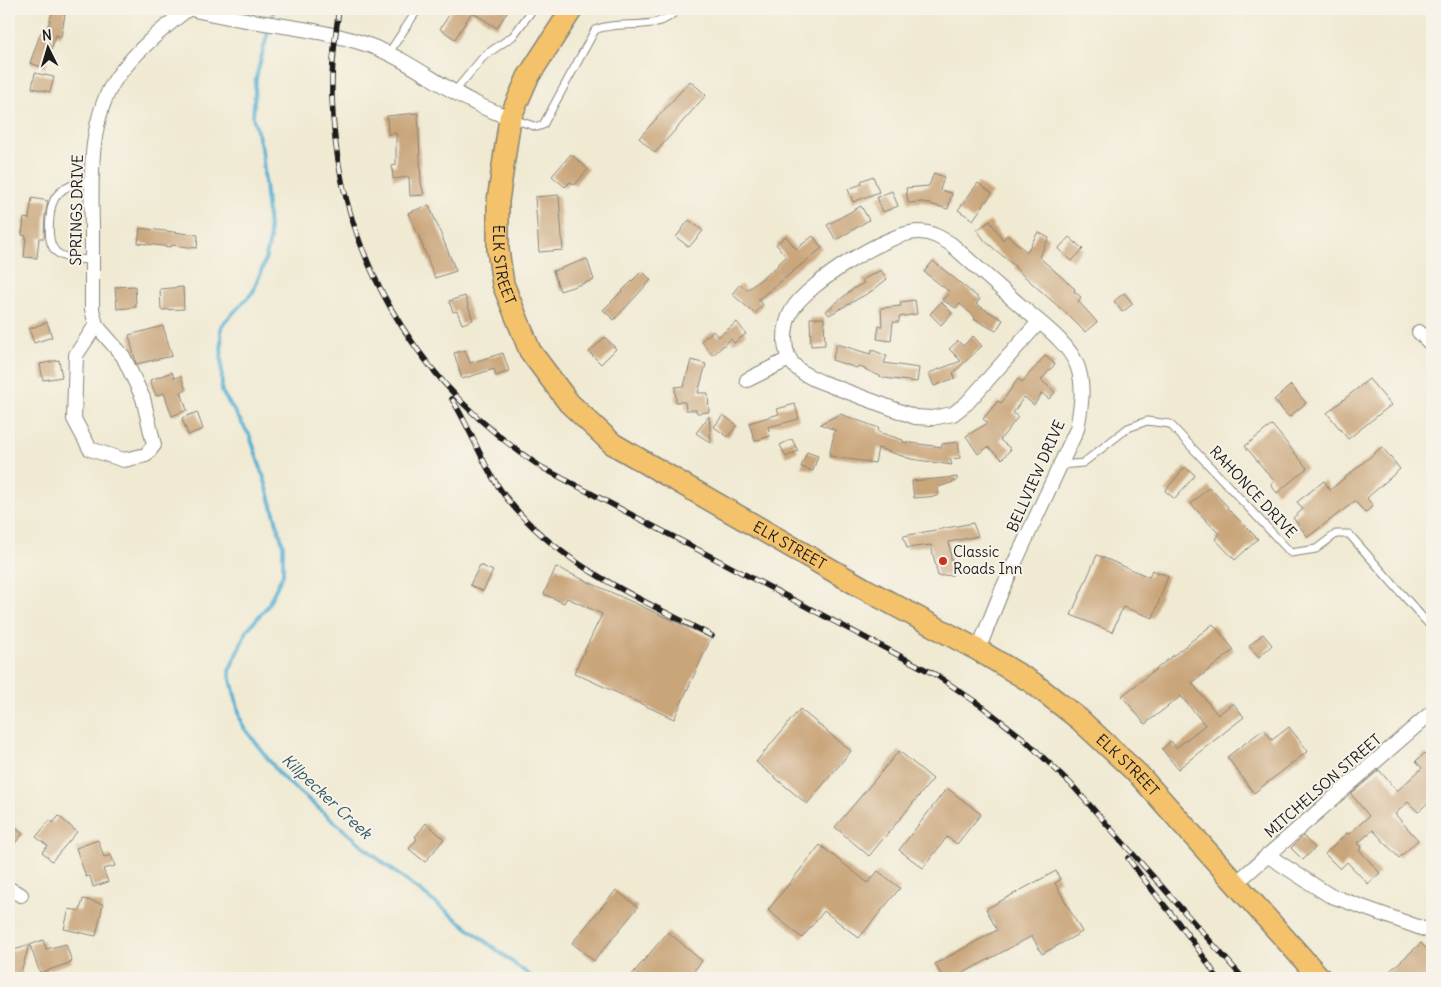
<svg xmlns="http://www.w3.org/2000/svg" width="1441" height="987" font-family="Delius,sans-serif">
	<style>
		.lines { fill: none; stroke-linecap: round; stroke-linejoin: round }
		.stream { stroke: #55afd2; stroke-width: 4 }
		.building { fill: #c9a57a }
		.lane-casing { stroke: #868378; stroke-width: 9 }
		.street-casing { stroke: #868378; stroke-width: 16 }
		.primary-casing { stroke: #868378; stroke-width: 24 }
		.lane { stroke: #fff; stroke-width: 7 }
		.street { stroke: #fff; stroke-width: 14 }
		.primary { stroke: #f3c26a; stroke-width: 21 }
		.rail-casing { stroke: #1c1c1c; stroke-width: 5.5 }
		.rail { stroke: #f7f3e8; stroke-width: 4; stroke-dasharray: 11; stroke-linecap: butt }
		.poi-dot { fill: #c8321e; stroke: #f7f3e8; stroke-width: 2 }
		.labels { text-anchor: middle; stroke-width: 4; stroke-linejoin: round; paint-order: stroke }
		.street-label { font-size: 15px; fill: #1c1c1c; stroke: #f7f3e8 }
		.poi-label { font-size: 15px; fill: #1c1c1c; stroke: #f7f3e8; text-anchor: start }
		.water-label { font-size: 16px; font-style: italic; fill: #335765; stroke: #f7f3e8 }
	</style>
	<rect width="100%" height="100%" fill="#f7f3e8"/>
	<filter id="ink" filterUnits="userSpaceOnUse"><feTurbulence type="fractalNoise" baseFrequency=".02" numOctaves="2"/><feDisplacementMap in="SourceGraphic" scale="10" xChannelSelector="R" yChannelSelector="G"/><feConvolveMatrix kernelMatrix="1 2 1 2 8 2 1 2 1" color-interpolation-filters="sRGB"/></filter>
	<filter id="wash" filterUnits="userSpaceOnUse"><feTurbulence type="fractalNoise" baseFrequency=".0096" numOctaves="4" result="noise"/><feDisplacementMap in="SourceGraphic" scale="20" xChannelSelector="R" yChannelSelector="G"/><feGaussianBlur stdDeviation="1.12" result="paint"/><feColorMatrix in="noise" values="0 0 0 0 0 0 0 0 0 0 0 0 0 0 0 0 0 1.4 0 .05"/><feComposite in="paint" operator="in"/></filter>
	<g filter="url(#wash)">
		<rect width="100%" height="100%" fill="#f0ead3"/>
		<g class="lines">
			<path class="stream" d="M271,21L274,9
				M269,28L256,78L253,117L262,149L270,240L264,264L253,292L221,326L222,392L250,436L265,481L283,545V574L267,607L247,630L229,671L242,725L282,777L377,858L533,978"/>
		</g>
		<g id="blocks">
			<path class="building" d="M53,9H66L61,37L56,35L45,68L30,63L41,32L46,34Z
				M453,9H509L497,28L472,12L455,39L440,29Z
				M35,73L54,77L50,92L32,88Z
				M690,81L706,95L655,153L639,138Z
				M418,113L421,183L424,195L410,196L409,177L393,179L392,166L396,165V133L388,134L387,116Z
				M571,154L588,169L575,185L570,182L565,187L552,176Z
				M934,173L944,177L940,190L952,193L948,209L923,202L908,203L906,188L929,186Z
				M873,176L879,192L853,202L848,189L862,184L861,181Z
				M978,183L992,193L973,220L958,210Z
				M892,191L898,206L883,212L877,197Z
				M559,195L563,250L539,252L535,197Z
				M32,198L48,201L45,216L44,238H39L37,258L24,257L26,236L22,235L24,218L29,219Z
				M429,205L456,271L435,278L418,234H417L408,213Z
				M861,206L869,220L836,240L827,225Z
				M689,220L703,231L689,247L676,237Z
				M990,221L1003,240L1007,235L1027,252L1038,232L1049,238L1039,257L1075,289L1074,291L1081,297L1078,301L1097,322L1085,332L1070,317L1015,268L1016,267L985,241L977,230Z
				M140,228L198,235L197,248L171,245V247L138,243Z
				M786,236L796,249L813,236L822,248L758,300L763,304L755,314L732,294L740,284L747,290L778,266L777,265L786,257L776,244Z
				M1069,237L1083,249L1072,261L1058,249Z
				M587,259L594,280L560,291L553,271Z
				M933,261L980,299L976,304L1003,320L996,331L974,319L975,317L960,304L956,308L942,300L950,292L924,272Z
				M881,270L887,279L872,291L829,315L826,311L853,289L864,283L862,280Z
				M642,271L651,280L614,320L603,310Z
				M135,286L136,307L117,309L115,287Z
				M183,287L184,309L161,310L160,289Z
				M1124,293L1133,304L1122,312L1114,301Z
				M465,296L473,320L462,324L457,311L453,312L449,301Z
				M915,300L917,314L899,317V322H893L891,341L877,339L879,326H882L881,308L901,306L900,302Z
				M941,302L952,313L941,325L930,314Z
				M810,318H824L825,345L811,346Z
				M47,322L52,337L34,343L29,329Z
				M737,322L746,334L734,343L731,339L713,355L701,341L713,331L718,337Z
				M163,326L172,356L136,364L129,335Z
				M973,336L982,346L953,373L955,378L934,386L929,373L961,361L949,349L958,341L963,346Z
				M605,337L616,349L601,364L589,352Z
				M837,344L870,354L872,350L887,356L884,363L919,368L917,382L884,378L858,366L857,368L832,360Z
				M465,350L470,363L503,353L509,371L496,376L494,369L462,379L454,353Z
				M1045,356L1055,364L1041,380L1055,392L1049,399L1042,393L1034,405L1024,397L1013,413L1018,417L1000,440L1011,449L1002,459L988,447L978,454L966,436L988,423L983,419L998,401L1001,403L1018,379L1022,382Z
				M59,360L62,377L43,380L40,364Z
				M691,360L706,364L698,393H708L709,412L697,413L696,410H686L685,402H676L675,387L684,386Z
				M172,372L174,378L181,376L186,390L181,392L187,410L172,416L164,393L156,396L150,380Z
				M1369,379L1391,405L1348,439L1327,413Z
				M1291,385L1306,403L1289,417L1274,400Z
				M795,404L799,419L768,427L770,436L755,441L749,423L779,414L777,409Z
				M197,412L203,429L188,435L182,418Z
				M840,414L879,428L878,432L903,440V442L942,447V444L958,442L960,458L950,459L952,465L911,459L878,448L875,463L829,456L835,430L820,424Z
				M723,415L737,425L728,437L714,427Z
				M709,416L711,443L696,433Z
				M1272,425L1307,468L1277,493L1271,485L1274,481L1245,446Z
				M792,439L798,451L786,457L780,445Z
				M1382,447L1400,469L1367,498L1373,506L1365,513L1355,501L1308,537L1293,518L1303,509L1297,502L1324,481L1330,490Z
				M807,452L818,456L813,471L801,467Z
				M1185,467L1195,475L1175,499L1165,491Z
				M957,477V481L938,487V496L914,498L912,481Z
				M1209,487L1228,507L1227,508L1258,539L1235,560L1215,539L1219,534L1191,504Z
				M973,523L978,536L949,542L953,575L938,576L931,545L907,548L903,536Z
				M1097,555L1149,577L1152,570L1168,576L1153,618L1123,607L1112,632L1071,615Z
				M480,565L493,571L483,591L470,585Z
				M556,567L711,638L674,719L574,673L602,614L567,598L564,603L544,594Z
				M1213,624L1234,650L1192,683L1218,715L1233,703L1244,717L1178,769L1162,749L1171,741L1176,748L1205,725L1181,696L1145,724L1122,696Z
				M1263,634L1272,645L1259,657L1249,646Z
				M800,709L851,751L807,804L756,762Z
				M1289,727L1308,751L1254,793L1227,757L1264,729L1272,740Z
				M899,751L933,779L869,856L835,827Z
				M1425,753L1431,760L1432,759V799L1418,812L1408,802L1395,814L1418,840L1399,858L1373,830L1358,843L1362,847L1359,850L1380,873L1368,884L1347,862L1340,869L1325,854L1347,833L1349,834L1369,816L1351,794L1379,770L1397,791L1422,768L1416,761Z
				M947,788L981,814L957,844L947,837L923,868L899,850Z
				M59,816L77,832L52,861L42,852L48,846L36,837L50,820L53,823Z
				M9,822L23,834L9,850Z
				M426,823L444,839L425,862L409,849L417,839L415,837Z
				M1303,836L1315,848L1303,860L1291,848Z
				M98,840L104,857L111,855L115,866L103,869L108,882L93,887L90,876L86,877L76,848Z
				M820,845L868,883L878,871L900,888L859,938L824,911L802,938L768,910Z
				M1056,871L1060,880L1055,883L1082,932L1042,954L1032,936L954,978H943L935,964L997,930L986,909Z
				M616,890L638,907L594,961L572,943Z
				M83,899L103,904L96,936L64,929L69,909L80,911Z
				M668,932L702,961L688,978H629Z
				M43,940L46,949L66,944L72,962L40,973L30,945Z
				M1421,943L1432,955V978H1382Z
				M29,945L20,976L9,973V952Z"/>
		</g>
	</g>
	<g filter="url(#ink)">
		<use href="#blocks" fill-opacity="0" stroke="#868378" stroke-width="1"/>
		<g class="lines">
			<g class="lane-casing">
				<path id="lane" d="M388,54L418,9
					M455,91L484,56L513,36L533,9
					M513,119L537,127L543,125L595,30C618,19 661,33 677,9
					M91,180C80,183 68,184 59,193C52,200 51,208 50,217C46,254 57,259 92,260
					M1061,465L1083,463L1128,428L1147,421L1170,424L1291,553L1316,549L1336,534H1349L1432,628"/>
			</g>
			<g class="street-casing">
				<path id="street" d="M192,9C251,25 313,25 371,46C409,60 439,86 475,103C486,109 498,113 510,118
					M96,325L76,355L74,419L90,449L124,460L146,455L154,445L143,398L123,356L96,325L92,309C92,283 92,256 92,229C91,182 88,118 117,77C137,50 162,29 188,9
					M1419,332L1432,345
					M747,380L789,359
					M978,650L1002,590L1077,429C1081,407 1085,386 1077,365C1067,341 1041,324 1022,307C998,286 974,265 951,244C941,238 931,232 919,232C889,231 807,284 792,310C786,320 785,329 785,339C785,351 789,362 798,369C811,380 828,384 843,390C867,399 891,408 915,417L932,418L953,414L967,403L1039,322
					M1267,855L1329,895L1432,932
					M1235,884L1432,712
					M9,889L21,895"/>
			</g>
			<g class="primary-casing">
				<g id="primary">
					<path id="s1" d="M572,9L528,77L510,118L498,201V250L503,284L530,351L569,403L613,444L863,588L978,650L1033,683L1079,719L1139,775L1320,978"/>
				</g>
			</g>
			<use href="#lane" class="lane"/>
			<use href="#street" class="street"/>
			<use href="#primary" class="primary"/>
			<g class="rail-casing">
				<path id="rail" d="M339,9C335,37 331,67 332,96C336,249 414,383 541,467L936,675L983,707L1024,739L1071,784L1243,978
					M452,399C472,431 483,467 505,496C558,565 637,597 712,636
					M1128,858C1157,899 1192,935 1217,978"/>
			</g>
			<use href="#rail" class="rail"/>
		</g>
	</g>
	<circle class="poi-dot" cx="943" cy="561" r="5"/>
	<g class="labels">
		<g class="street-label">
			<text transform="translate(77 210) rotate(-89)" y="5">SPRINGS DRIVE</text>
			<text dy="5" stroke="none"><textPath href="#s1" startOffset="274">ELK STREET</textPath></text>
			<text transform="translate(1036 476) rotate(-66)" y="5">BELLVIEW DRIVE</text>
			<text transform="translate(1253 492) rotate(47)" y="5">RAHONCE DRIVE</text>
			<text dy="5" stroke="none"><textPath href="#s1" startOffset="694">ELK STREET</textPath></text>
			<text dy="5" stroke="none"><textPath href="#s1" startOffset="1099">ELK STREET</textPath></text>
			<text transform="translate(1323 786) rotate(-41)" y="5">MITCHELSON STREET</text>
		</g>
		<g class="poi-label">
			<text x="953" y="557">Classic<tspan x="953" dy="17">Roads Inn</tspan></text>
		</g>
		<g class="water-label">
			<text transform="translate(327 796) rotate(43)" y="6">Killpecker Creek</text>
		</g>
	</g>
	<rect width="1441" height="987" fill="none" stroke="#f7f3e8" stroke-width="30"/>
	<g transform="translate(48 48) rotate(355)" stroke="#f7f3e8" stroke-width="4" paint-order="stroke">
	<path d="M0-4L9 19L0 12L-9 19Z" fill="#1c1c1c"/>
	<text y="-8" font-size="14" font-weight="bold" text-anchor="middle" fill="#1c1c1c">N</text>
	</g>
</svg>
